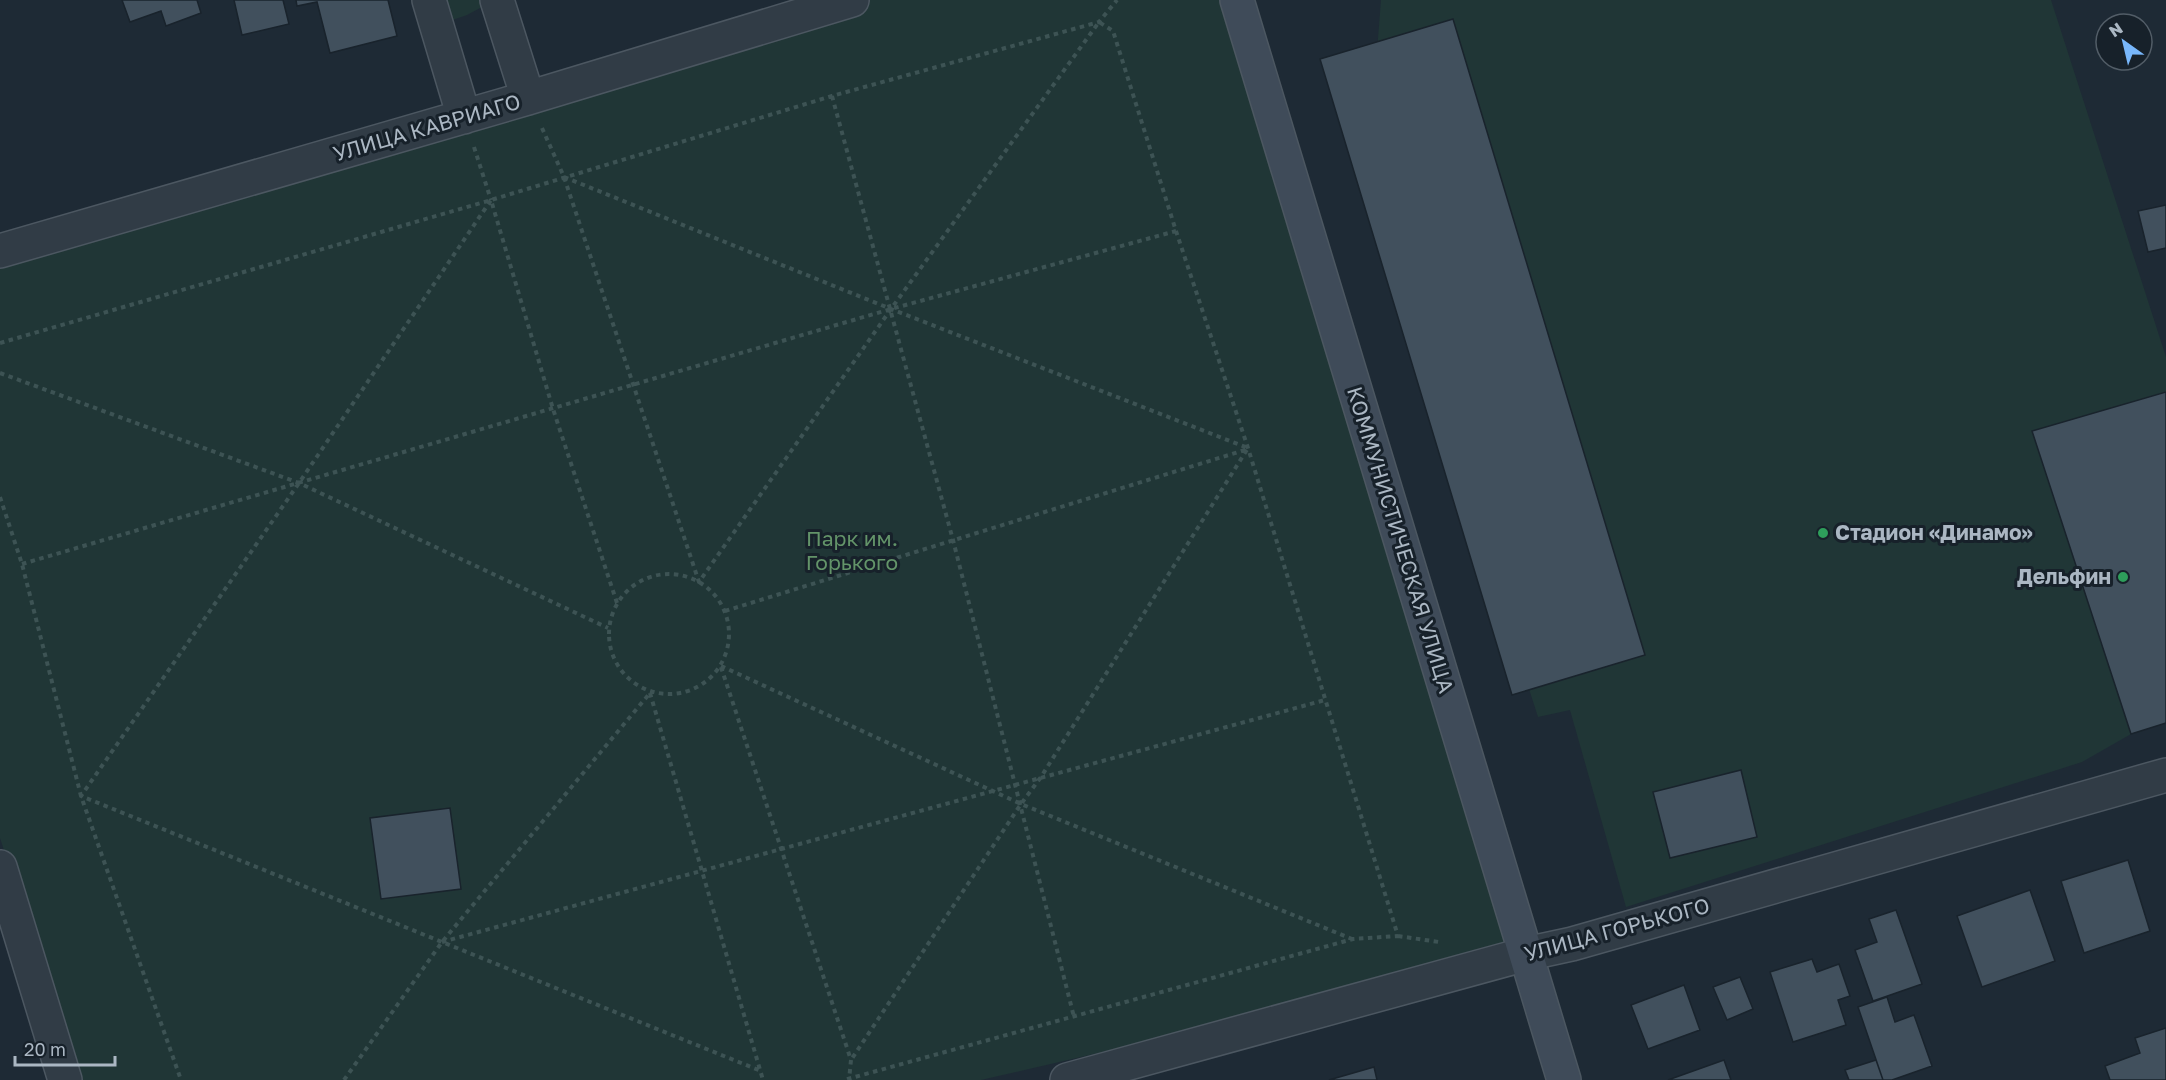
<svg xmlns="http://www.w3.org/2000/svg" width="2166" height="1080" font-family="'Golos Text',sans-serif">
	<style>
		.green { fill: #203636 }
		.building { fill: #41505d; stroke: #19232c; stroke-width: 1.5 }
		.lines { fill: none; stroke-linecap: round; stroke-linejoin: round }
		.street-casing { stroke: #4c5761; stroke-width: 36 }
		.secondary-casing { stroke: #4c5761; stroke-width: 36 }
		.path { stroke: #3d5354; stroke-width: 4; stroke-dasharray: 4.5 4.5; stroke-linecap: butt }
		.street { stroke: #313c46; stroke-width: 33 }
		.secondary { stroke: #3f4b59; stroke-width: 33 }
		.leisure-dot { fill: #2e9e5b; stroke: #17212a; stroke-width: 2 }
		.labels { text-anchor: middle; stroke-width: 6; stroke-linejoin: round; paint-order: stroke }
		.street-label { font-size: 21px; fill: #abb7c3; stroke: #17212a }
		.poi-label { font-size: 21px; font-weight: bold; fill: #abb7c3; stroke: #17212a; text-anchor: start }
		.park-label { font-size: 21px; fill: #639469; stroke: #17212a }
	</style>
	<rect width="100%" height="100%" fill="#1e2a35"/>
	<path class="green" d="M429,0H495L467,15L437,25Z
		M852,0H1237L1526,954L981,1080H79L0,838V251Z
		M1381,0H2051L2166,357V723L2131,734L2082,762L1626,907L1570,710L1538,717L1330,66L1377,51Z"/>
	<path class="building" d="M122,0H197L201,13L166,26L161,11L130,22Z
		M234,0H283L289,24L242,35Z
		M296,0H388L397,36L330,53L317,2L297,6Z
		M1453,19L1645,655L1512,695L1320,59Z
		M2166,205V248L2148,252L2138,211Z
		M2166,392V723L2131,734L2032,431Z
		M1741,770L1757,837L1670,858L1653,792Z
		M450,808L461,889L381,899L370,818Z
		M2128,860L2150,931L2084,953L2061,881Z
		M2030,890L2055,961L1982,987L1957,916Z
		M1896,910L1922,984L1873,1001L1855,950L1877,942L1869,919Z
		M1812,959L1817,972L1839,964L1850,996L1838,1000L1846,1025L1793,1042L1770,972Z
		M1740,977L1753,1009L1727,1020L1713,987Z
		M1684,985L1700,1030L1648,1049L1631,1005Z
		M1887,997L1895,1022L1914,1015L1932,1066L1892,1080H1883L1858,1007Z
		M2166,1028V1080H2110L2105,1066L2140,1053L2135,1038Z
		M1724,1060L1731,1080H1668Z
		M1876,1060L1883,1080H1849L1845,1070Z
		M1374,1067L1377,1080H1329Z"/>
	<g class="lines">
		<g class="street-casing">
			<path id="street" d="M429,0L464,117
				M497,0L528,98
				M0,251L528,98L852,0
				M0,867L65,1080
				M1067,1080L1526,954L1572,944L2166,775"/>
		</g>
		<g class="secondary-casing">
			<path id="secondary" d="M1237,0L1564,1080"/>
		</g>
		<path class="path" d="M832,96L953,540L1074,1017
			M542,128L564,177L699,582L891,309L1099,22L1113,31L1176,231L1248,448L1398,936L1353,939L844,1080
			M474,147L491,200
			M564,177L891,309L1248,448L1041,777L1021,804L851,1060
			M0,343L491,200L832,96L1099,22L1117,0
			M0,373L299,483L608,628
			M0,497L22,564L81,796L181,1080
			M22,564L891,309L1176,231
			M609 634a60 60 0 1 1 120 0a60 60 0 1 1-120 0Z
			M617,603L553,409L491,200L299,483L81,796L761,1071
			M725,611L1248,449
			M721,666L1021,804L1352,939
			M721,667L851,1060L849,1080
			M650,693L763,1080
			M1398,936L1439,942
			M442,942L1325,700
			M344,1080L442,942L650,693"/>
		<use href="#street" class="street"/>
		<use href="#secondary" class="secondary"/>
	</g>
	<g class="leisure-dot">
		<circle cx="1823" cy="533" r="6"/>
		<circle cx="2123" cy="577" r="6"/>
	</g>
	<g class="labels">
		<g class="street-label">
			<text transform="translate(427 128) rotate(-16)" y="7">УЛИЦА КАВРИАГО</text>
			<text transform="translate(1400 540) rotate(73)" y="7">КОММУНИСТИЧЕСКАЯ УЛИЦА</text>
			<text transform="translate(1617 930) rotate(-15)" y="7">УЛИЦА ГОРЬКОГО</text>
		</g>
		<g class="poi-label">
			<text x="1835" y="540">Стадион «Динамо»</text>
			<text x="2111" y="584" text-anchor="end">Дельфин</text>
		</g>
		<g class="park-label">
			<text x="852" y="546">Парк им.<tspan x="852" dy="24">Горького</tspan></text>
		</g>
	</g>
	<g transform="translate(2124 42) rotate(326)"><circle r="28" fill="#17212a" stroke="#525d67" stroke-width="1.5"/>
	<path d="M0-4.5L10 22L0 15L-10 22Z" fill="#78b7fb"/>
	<text y="-9" font-size="16" font-weight="bold" text-anchor="middle" fill="#abb7c3">N</text>
	</g>
	<path d="M15 1056v9h100v-9" fill="none" stroke="#abb7c3" stroke-width="3"/>
	<text x="24" y="1056" font-size="18" fill="#abb7c3" stroke="#17212a" stroke-width="4.5" paint-order="stroke">20 m</text>
</svg>
